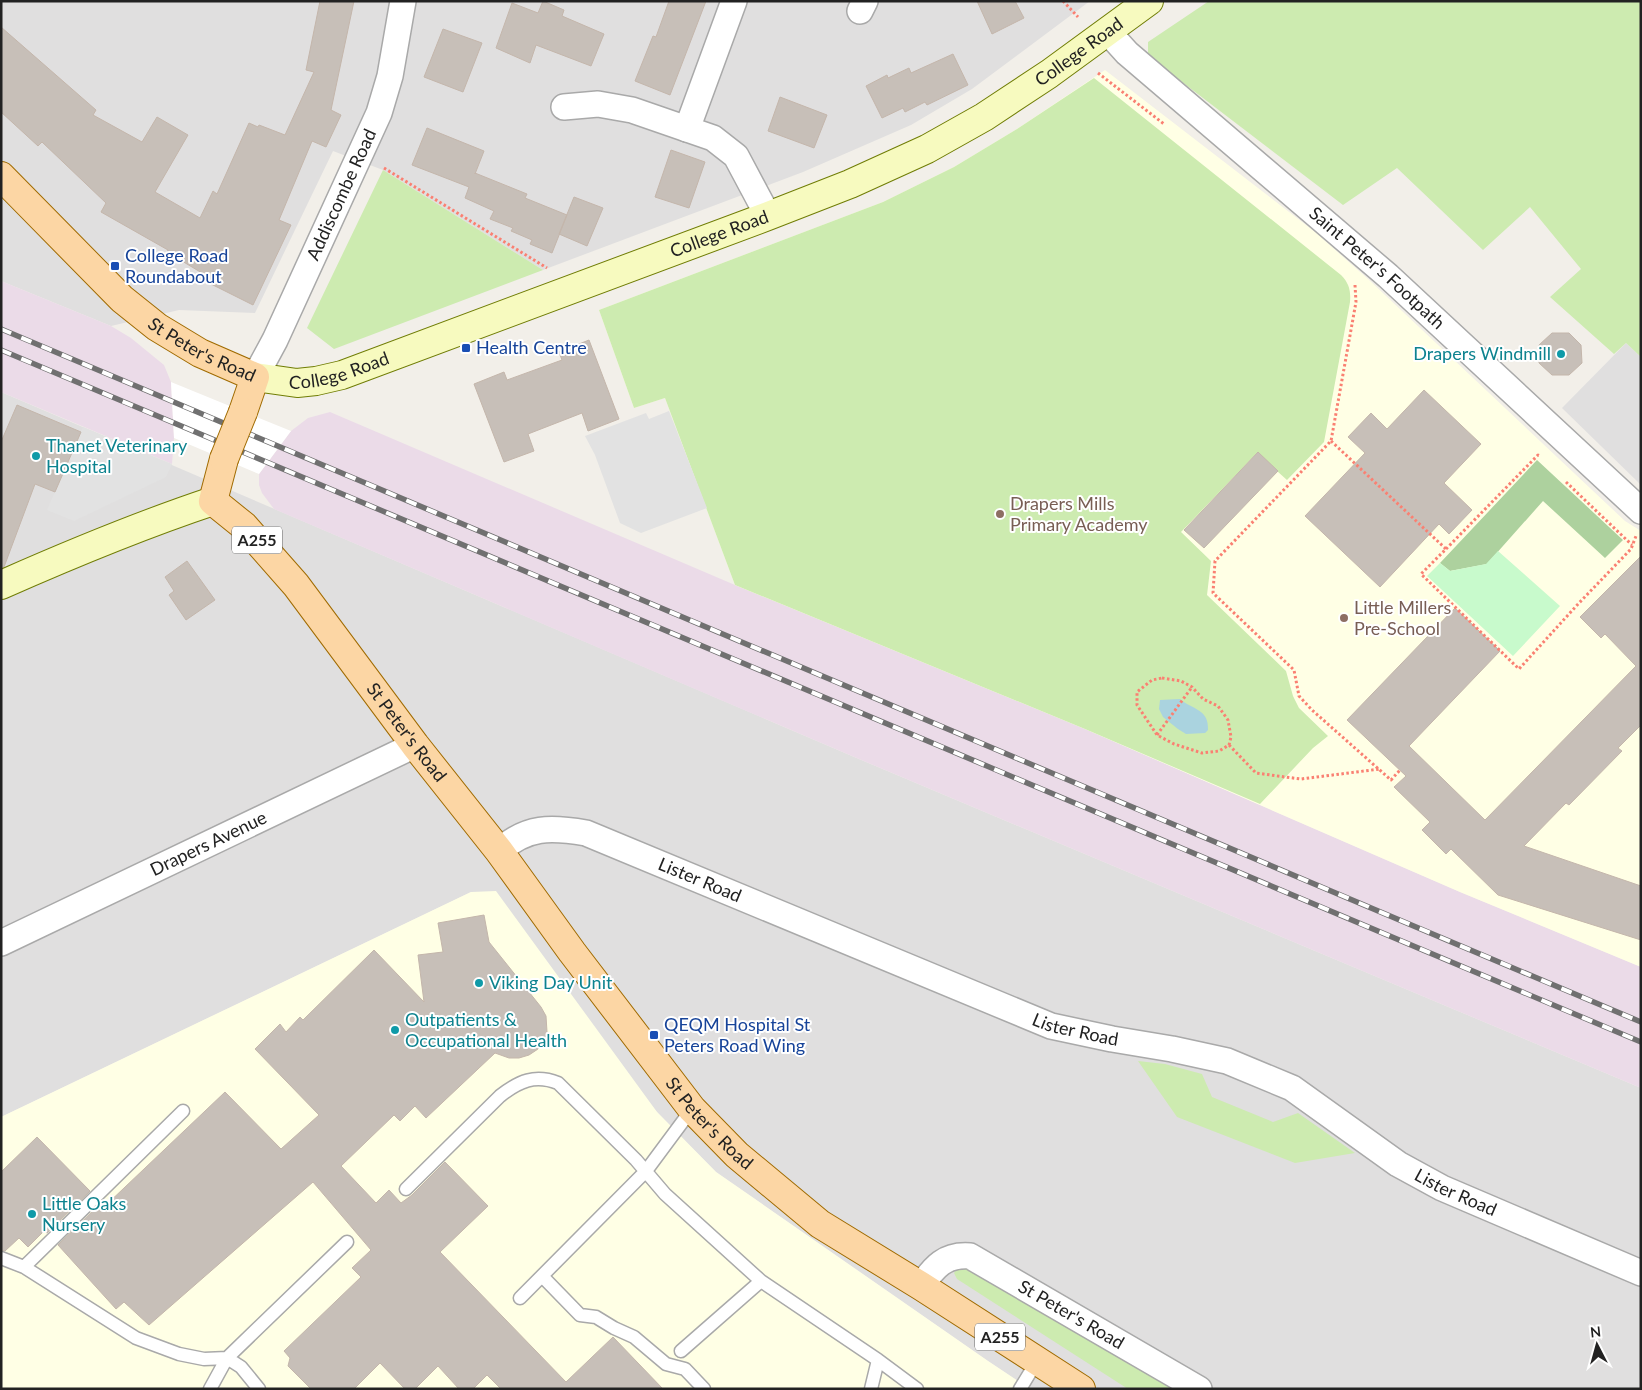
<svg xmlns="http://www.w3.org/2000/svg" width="1642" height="1390" font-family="Lato,sans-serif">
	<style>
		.residential { fill: #e0dfdf }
		.industrial { fill: #ebdbe8 }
		.education { fill: #ffffe5 }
		.grass { fill: #cdebb0 }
		.forest { fill: #add19e }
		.park { fill: #c8facc }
		.parking { fill: #e2e2e2 }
		.water { fill: #aad3df }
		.pier { fill: #fff }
		.building { fill: #c7bfb8; stroke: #c4b6ab }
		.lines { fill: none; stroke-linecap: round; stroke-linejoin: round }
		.service-casing { stroke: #a9a9a9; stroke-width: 15 }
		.minor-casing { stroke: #a9a9a9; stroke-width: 28 }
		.secondary-casing { stroke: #707d05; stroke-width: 30 }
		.primary-casing { stroke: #a06b00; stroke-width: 30 }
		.path { stroke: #fa8072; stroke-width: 3; stroke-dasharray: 2.5 2.5; stroke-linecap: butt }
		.service { stroke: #fff; stroke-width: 12 }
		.minor { stroke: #fff; stroke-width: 25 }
		.secondary { stroke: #f7fabf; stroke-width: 28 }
		.primary { stroke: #fcd6a4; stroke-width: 28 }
		.rail-casing { stroke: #707070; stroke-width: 5.5 }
		.rail { stroke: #fff; stroke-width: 4; stroke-dasharray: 11; stroke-linecap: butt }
		.primary-bridge-casing { stroke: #a06b00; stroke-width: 30; stroke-linecap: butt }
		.primary-bridge { stroke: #fcd6a4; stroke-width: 28 }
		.transit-dot { fill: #1a4fb4; stroke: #fff; stroke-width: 2 }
		.culture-dot { fill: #0f9aa8; stroke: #fff; stroke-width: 2 }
		.education-dot { fill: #8d6e63; stroke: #fff; stroke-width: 2 }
		.labels { text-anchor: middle; stroke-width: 4; stroke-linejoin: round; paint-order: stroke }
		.shield { fill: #fff; stroke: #646464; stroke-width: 1 }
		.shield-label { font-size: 16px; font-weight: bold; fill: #222 }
		.street-label { font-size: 18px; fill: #222; stroke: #fff }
		.transit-label { font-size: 18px; fill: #164399; stroke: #fff; text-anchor: start }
		.culture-label { font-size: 18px; fill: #0d838f; stroke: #fff; text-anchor: start }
		.education-label { font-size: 18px; fill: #785e54; stroke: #fff; text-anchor: start }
	</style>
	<rect width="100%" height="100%" fill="#f2efe9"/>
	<path class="residential" d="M1,1H1090L972,89L911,125L803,172L543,270L383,170L333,151L255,313L179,310L111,326L1,281Z
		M1626,343L1641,357V485L1562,408Z
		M1,392L859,759L1641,1088V1389H1030L988,1361L716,1172L657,1112L471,892L1,1117Z"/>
	<path class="industrial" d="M1,281L111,326L131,338L164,365L171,382L174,438L172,464L1,392Z
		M330,412L735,585L1085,729L1460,892L1641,967V1088L859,759L274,509L262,493L259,485V474L291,431L308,418Z"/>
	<path class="education" d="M1105,70L1315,232L1368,279L1625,521L1641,531V967L1460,892L1085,729L735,585L665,398L634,408L599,310L883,202L954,167L1017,129Z
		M496,891L657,1112L716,1172L988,1361L1030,1389H1V1117L471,892Z"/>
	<path class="grass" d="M1209,1H1641V357L1626,343L1614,354L1550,297L1581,269L1530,207L1483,250L1397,168L1343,205L1148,56V42Z
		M1094,78L1341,275C1349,283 1351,291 1350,302L1324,442L1287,480L1257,453L1181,532L1211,561L1207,595L1286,671L1293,696L1299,708L1328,736L1313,748L1260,804L1085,729L735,585L665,398L634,408L599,310L883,202L954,167L1017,129Z
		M383,170L543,270L334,349L307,328Z
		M1138,1061L1165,1064L1202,1074L1212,1097L1273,1122L1298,1113L1355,1153L1295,1163L1177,1117Z
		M964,1268L981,1274L1172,1389H1128L957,1279L954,1273L956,1270Z"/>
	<path class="forest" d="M1537,460L1623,540L1605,558L1543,501L1487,564L1450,571L1440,563Z"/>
	<path class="park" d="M1498,551L1560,606L1513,656L1427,576L1440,563L1450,571L1486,564Z"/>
	<path class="parking" d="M669,411L707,508L641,533L620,523L595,455L585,436L646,413L649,419Z
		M83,427L172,464L166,477L74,521L47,510Z"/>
	<path class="water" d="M1180,699C1193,710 1209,709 1208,730L1205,733L1186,734L1178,729L1163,717L1159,709L1160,700Z"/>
	<path class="pier" d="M171,382L291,431L259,474L174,438Z"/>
	<path class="building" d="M320,1H354L331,110L341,115L326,147L312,141L279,220L291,225L253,305L205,281L207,276L167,252L168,250L101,212L106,203L42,142L38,146L1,112V27L96,110L93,115L142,142L157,117L188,135L155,192L200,218L213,191L217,194L249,123L258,127L259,125L285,135L314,72L306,70Z
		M543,1L564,10L562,16L604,34L591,66L536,45L530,63L496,48L512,3L538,13Z
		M669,1H706L670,95L635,81L653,36L656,37Z
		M977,1H1015L1024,18L992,34Z
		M443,29L482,43L463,92L424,77Z
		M953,54L968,85L927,105L925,102L905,112L903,108L882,118L866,86L887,75L888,78L909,68L911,73Z
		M780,97L827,115L814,148L768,131Z
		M427,128L484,151L475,174V173L527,194L525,198L567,215L552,253L530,244L532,240L511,231L513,228L490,219L494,211L465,198L469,187L412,165Z
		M671,150L705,162L689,208L655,197Z
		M574,197L603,208L587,246L559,234Z
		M1552,333H1569L1581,345L1582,363L1569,375H1552L1539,363V345Z
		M589,340L619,419L588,431L582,413L528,434L534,451L504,462L474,384L504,372L507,380L562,360L559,352Z
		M1424,390L1481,444L1444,483L1472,510L1449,534L1439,524L1380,587L1305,516L1365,453L1348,437L1371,413L1387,429Z
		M17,405L81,432L55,492L35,484L4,567L1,568V442Z
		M1258,452L1278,471L1204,548L1184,530Z
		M1641,556V725L1618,748L1622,751L1569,805L1566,803L1524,846L1641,886V940L1498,895L1451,849L1446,854L1422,830L1430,822L1394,787L1406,776L1347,720L1455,608L1500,651L1409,746L1485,820L1636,666L1605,634L1601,638L1580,617Z
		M187,561L215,600L186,620L169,595L174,591L165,577Z
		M484,915L489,942L541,1007L546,1016L547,1032L544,1041L538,1049L529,1055L519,1058H509L495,1053L426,1118L415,1106L400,1121L394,1115L341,1166L376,1203L389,1190L401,1203L412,1195L445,1162L488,1206L440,1252L566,1382L613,1337L663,1389H501L487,1375L473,1389H459L438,1366L415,1389H405L380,1363L354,1389H311L288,1366L290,1358L284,1351L361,1277L352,1268L371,1250L313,1182L149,1325L124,1302L116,1309L58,1245L101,1203L104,1207L225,1092L281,1149L319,1115L255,1049L280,1024L286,1032L300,1017L303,1020L374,950L424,1002L418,955L443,952L438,923Z
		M37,1137L90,1191L47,1233L44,1231L28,1247L19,1238L5,1251L1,1250V1172Z"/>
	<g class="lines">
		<g class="service-casing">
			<path id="service" d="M406,1189L500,1096C519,1081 535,1074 558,1083L636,1160L665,1194L761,1281L878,1360L917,1389
				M1,1258L24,1267L136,1338L179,1354L204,1359L227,1358L241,1367L259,1389
				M24,1267L183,1111
				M542,1276L580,1315L596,1317L614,1328L634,1337L666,1364L685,1369L704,1389
				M520,1298L646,1171L692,1109
				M681,1351L761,1281
				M210,1389L227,1358L347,1242
				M871,1389L878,1360
				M1020,1389L1037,1361"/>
		</g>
		<g class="minor-casing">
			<g id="minor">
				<path d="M860,11L865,1"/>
				<path id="s1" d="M1108,32L1127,53L1388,276L1641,511"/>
				<path d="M564,107L598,104L632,110L713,138L736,156L768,216"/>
				<path d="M687,129L734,1"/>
				<path id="s2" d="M255,377L275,340L379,113L390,76L403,1"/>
				<path id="s3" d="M499,851C527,826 551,827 586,833L1051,1026L1112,1039L1172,1049L1227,1061L1292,1088L1398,1164L1442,1188L1641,1273"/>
				<path id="s4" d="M1,943L415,745"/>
				<path id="s5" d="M921,1286C934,1267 945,1254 970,1256L1199,1389"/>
			</g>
		</g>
		<g class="secondary-casing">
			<g id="secondary">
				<path id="s6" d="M255,377L297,383L316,381L342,375L768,216L850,184L927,149L984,117L1049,74L1149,1"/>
				<path d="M1,585C71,554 141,525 213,501"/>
			</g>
		</g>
		<g class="primary-casing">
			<g id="primary">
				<path id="s7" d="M1,176L122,299L157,327L200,353L255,377L243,412"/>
				<path id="s8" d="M224,459L213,501L244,526L296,585L415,745L499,851L572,952L692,1109L737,1155L820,1224L921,1286L1081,1389"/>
			</g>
		</g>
		<path class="path" d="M1063,1L1078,17
			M1098,73L1164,124
			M384,168L547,268
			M1355,285L1356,302L1331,441L1215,561L1213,593L1294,670L1299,696L1312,710L1391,780L1400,770
			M1331,441L1446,549L1421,574L1519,669L1579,603L1631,549L1636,536
			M1566,482L1632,545
			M1446,549L1538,455L1540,456
			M1162,678L1181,681L1192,687L1203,699L1218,706L1228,720L1231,737L1229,745L1219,751L1202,753L1174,744L1157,735L1137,705V692L1152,680Z
			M1157,735L1192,687
			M1229,745L1256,773L1285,777L1301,779L1380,769"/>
		<use href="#service" class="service"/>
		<use href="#minor" class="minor"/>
		<use href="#secondary" class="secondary"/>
		<use href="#primary" class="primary"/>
		<g class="rail-casing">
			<path id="rail" d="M1,329L1641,1022
				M1,350L1641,1042"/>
		</g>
		<use href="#rail" class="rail"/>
		<g class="primary-bridge-casing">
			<path id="primary-bridge" d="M224,459L243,412"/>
		</g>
		<use href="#primary-bridge" class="primary-bridge"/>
	</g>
	<g class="transit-dot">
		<rect x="110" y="261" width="10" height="10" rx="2.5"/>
		<rect x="461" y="343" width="10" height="10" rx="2.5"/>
		<rect x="649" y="1030" width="10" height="10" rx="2.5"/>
	</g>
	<g class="culture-dot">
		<circle cx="1561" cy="354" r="5"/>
		<circle cx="36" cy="456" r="5"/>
		<circle cx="479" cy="983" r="5"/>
		<circle cx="395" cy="1030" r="5"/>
		<circle cx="32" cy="1214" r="5"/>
	</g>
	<g class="education-dot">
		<circle cx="1000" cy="514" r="5"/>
		<circle cx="1344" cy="618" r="5"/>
	</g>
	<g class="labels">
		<g class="shield">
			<rect x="232" y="526.5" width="50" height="27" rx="4"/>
			<rect x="975" y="1323.5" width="50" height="27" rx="4"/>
		</g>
		<g class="shield-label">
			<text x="257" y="546">A255</text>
			<text x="1000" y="1343">A255</text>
		</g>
		<g class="street-label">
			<text dy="6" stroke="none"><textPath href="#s6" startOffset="896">College Road</textPath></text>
			<text dy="6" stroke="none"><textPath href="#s2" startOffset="202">Addiscombe Road</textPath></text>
			<text dy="6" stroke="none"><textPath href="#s6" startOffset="491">College Road</textPath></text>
			<text dy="6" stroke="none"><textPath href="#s1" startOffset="358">Saint Peter's Footpath</textPath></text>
			<text dy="6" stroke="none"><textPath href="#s7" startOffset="268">St Peter's Road</textPath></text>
			<text dy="6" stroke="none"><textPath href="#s6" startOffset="86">College Road</textPath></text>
			<text dy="6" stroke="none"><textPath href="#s8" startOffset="346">St Peter's Road</textPath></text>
			<text dy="6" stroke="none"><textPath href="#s4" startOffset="230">Drapers Avenue</textPath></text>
			<text dy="6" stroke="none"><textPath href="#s3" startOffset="216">Lister Road</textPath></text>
			<text dy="6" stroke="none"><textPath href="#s3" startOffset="621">Lister Road</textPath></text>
			<text dy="6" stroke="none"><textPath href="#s8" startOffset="841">St Peter's Road</textPath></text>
			<text dy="6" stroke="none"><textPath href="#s3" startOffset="1041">Lister Road</textPath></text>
			<text dy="6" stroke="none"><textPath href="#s5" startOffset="178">St Peter's Road</textPath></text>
		</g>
		<g class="transit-label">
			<text x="125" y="262">College Road<tspan x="125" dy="21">Roundabout</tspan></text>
			<text x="476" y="354">Health Centre</text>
			<text x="664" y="1031">QEQM Hospital St<tspan x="664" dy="21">Peters Road Wing</tspan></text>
		</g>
		<g class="culture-label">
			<text x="1551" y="360" text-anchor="end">Drapers Windmill</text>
			<text x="46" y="452">Thanet Veterinary<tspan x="46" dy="21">Hospital</tspan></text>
			<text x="489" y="989">Viking Day Unit</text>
			<text x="405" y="1026">Outpatients &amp;<tspan x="405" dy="21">Occupational Health</tspan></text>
			<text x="42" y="1210">Little Oaks<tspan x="42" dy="21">Nursery</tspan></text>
		</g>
		<g class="education-label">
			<text x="1010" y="510">Drapers Mills<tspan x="1010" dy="21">Primary Academy</tspan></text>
			<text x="1354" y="614">Little Millers<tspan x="1354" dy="21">Pre-School</tspan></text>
		</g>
	</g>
	<rect width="1642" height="1390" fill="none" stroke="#222222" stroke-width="5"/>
	<g transform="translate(1597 1345) rotate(354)" stroke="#ffffff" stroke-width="4" paint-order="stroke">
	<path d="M0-4L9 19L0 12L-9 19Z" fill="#222222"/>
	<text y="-8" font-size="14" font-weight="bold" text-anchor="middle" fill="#222222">N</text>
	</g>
</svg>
